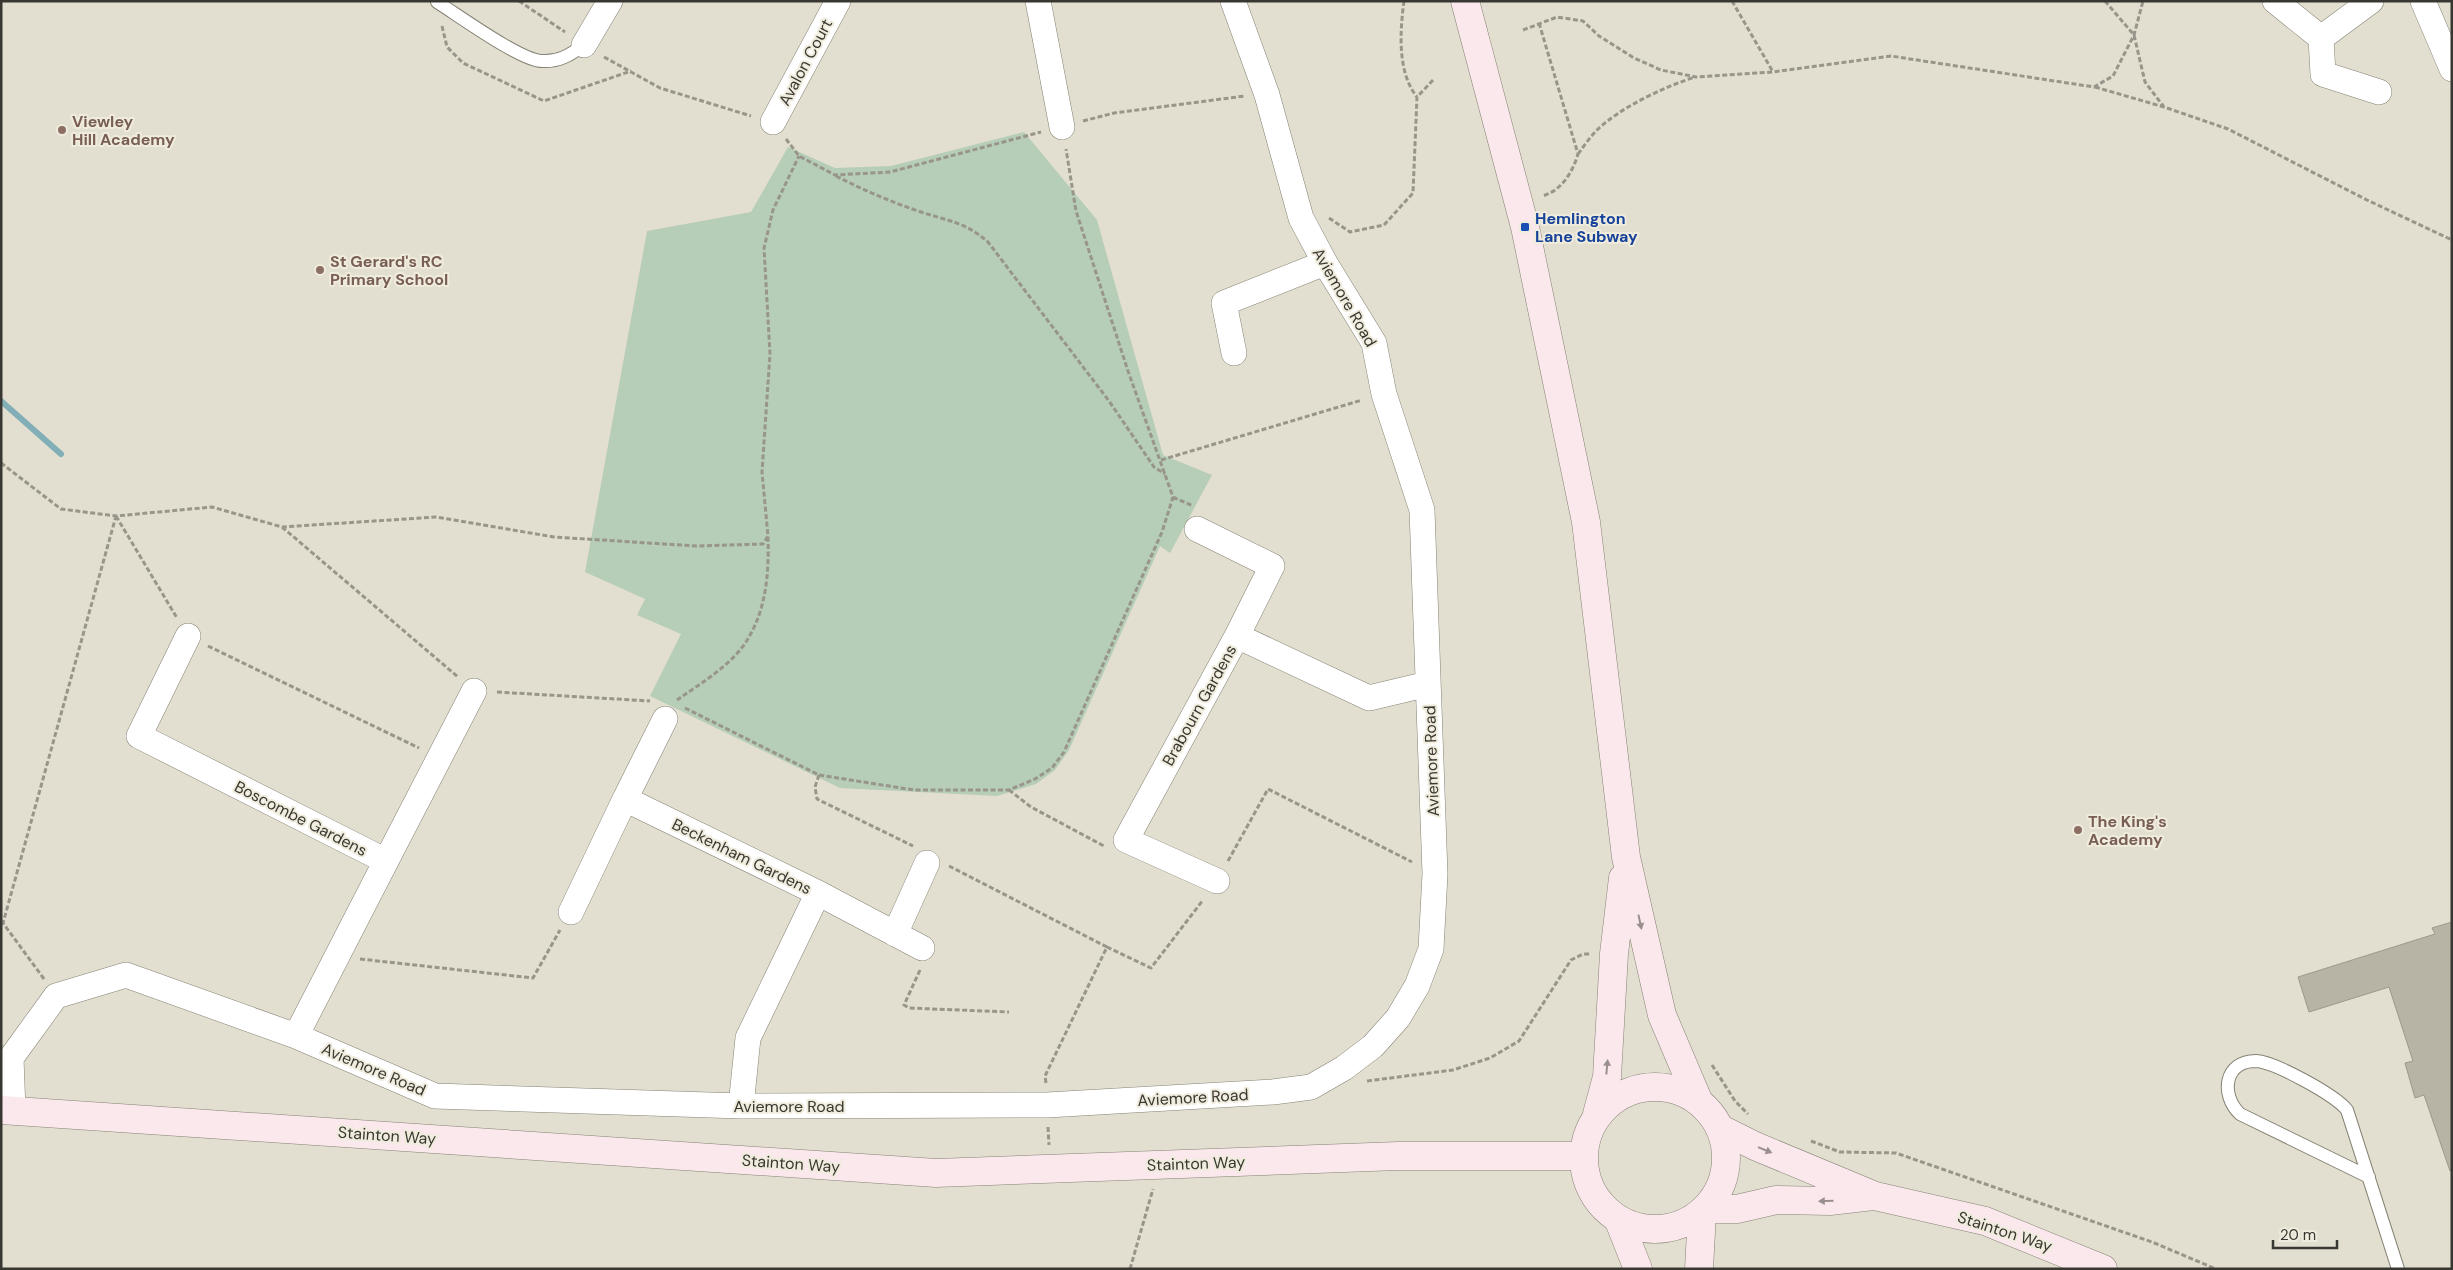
<svg xmlns="http://www.w3.org/2000/svg" width="2453" height="1270" font-family="'DM Sans',sans-serif">
	<style>
		.green { fill: #b6cdb7 }
		.lines { fill: none; stroke-linecap: round; stroke-linejoin: round }
		.stream { stroke: #82aeb7; stroke-width: 6 }
		.building { fill: #b7b3a5; stroke: #9c998b }
		.lane-casing { stroke: #858274; stroke-width: 14 }
		.street-casing { stroke: #858274; stroke-width: 26 }
		.secondary-casing { stroke: #858274; stroke-width: 29 }
		.path { stroke: #98958a; stroke-width: 3; stroke-dasharray: 5 2.5; stroke-linecap: butt }
		.lane { stroke: #fff; stroke-width: 12 }
		.street { stroke: #fff; stroke-width: 25 }
		.secondary { stroke: #fae8ec; stroke-width: 28 }
		.oneway { fill: #99908e }
		.education-dot { fill: #8d6e63; stroke: #f0ecdd; stroke-width: 2 }
		.transit-dot { fill: #1a4fb4; stroke: #f0ecdd; stroke-width: 2 }
		.labels { text-anchor: middle; stroke-width: 4; stroke-linejoin: round; paint-order: stroke }
		.street-label { font-size: 16px; fill: #383731; stroke: #f0ecdd }
		.education-label { font-size: 16px; font-weight: bold; fill: #785e54; stroke: #f0ecdd; text-anchor: start }
		.transit-label { font-size: 16px; font-weight: bold; fill: #164399; stroke: #f0ecdd; text-anchor: start }
	</style>
	<rect width="100%" height="100%" fill="#e3dfd0"/>
	<path class="green" d="M1024,132L1097,220L1163,455L1212,475L1170,553L1160,546L1069,750L1055,770L1036,784L997,796L840,788L650,696L681,634L637,615L645,599L585,572L647,231L751,212L788,147L835,168L891,166Z"/>
	<g class="lines">
		<path class="stream" d="M1,401L61,454"/>
	</g>
	<path class="building" d="M2452,922V1171H2450L2424,1095L2415,1098L2405,1063L2413,1061L2389,987L2309,1012L2298,977L2435,934L2432,928Z"/>
	<g class="lines">
		<g class="lane-casing">
			<path id="lane" d="M437,2C458,15 521,61 542,61C559,62 570,55 584,45
				M2369,1177L2240,1114C2220,1095 2224,1061 2256,1061C2275,1062 2335,1095 2347,1110L2398,1269"/>
		</g>
		<g class="street-casing">
			<path id="street" d="M1038,1L1062,127
				M2275,1L2321,38L2323,74L2379,92
				M2423,1L2452,69
				M2321,38L2371,1
				M584,45L610,1
				M773,122L838,1
				M1234,353L1224,303L1325,263
				M1197,529L1272,566L1237,636
				M188,636L139,736L386,861L296,1036
				M625,799L665,719
				M386,861L474,691
				M1217,881L1126,840L1237,636L1369,698L1428,684
				M818,893L922,948
				M571,912L625,799L818,893L748,1038L741,1106
				M895,934L927,863
				M13,1110L11,1058L56,996L126,975L296,1036L435,1096L741,1106L1047,1105L1273,1092L1311,1087L1344,1068L1373,1046L1398,1018L1417,986L1431,949L1435,874L1422,510L1384,394L1374,343L1325,263L1301,218L1267,95L1233,1"/>
		</g>
		<g class="secondary-casing">
			<path id="secondary" d="M1465,1L1525,227L1586,522L1626,857L1662,1015L1698,1100
				M1584 1158a71 71 0 1 1 142 0a71 71 0 1 1-142 0Z
				M1,1110L936,1173L1398,1156H1582
				M1597,1114L1607,1077L1614,954L1623,878
				M1721,1129L1755,1146L1875,1196L1985,1221L2103,1269
				M1706,1209H1737L1776,1200L1830,1201L1873,1196
				M1619,1221L1638,1269
				M1699,1269L1702,1213"/>
		</g>
		<path class="path" d="M519,1L565,32
			M1404,1C1400,31 1397,72 1417,97
			M1732,1L1773,72
			M2105,1L2134,35L2145,82L2164,107
			M1539,23L1578,154C1573,171 1562,191 1542,196
			M442,26L447,47L463,63L544,101L631,71
			M1523,30L1557,17L1583,21L1599,36L1634,58L1661,70L1696,77L1773,72L1891,56L2094,87L2113,76L2134,35L2143,1
			M604,57L660,88L751,116
			M2095,87L2164,107L2228,129L2367,200L2452,240
			M1083,121L1114,113L1245,96
			M786,139L799,156L835,175L890,172L1041,132
			M1578,154C1584,146 1590,137 1597,130C1621,107 1664,87 1695,77
			M836,176C863,190 889,201 918,211C947,221 964,221 988,242L1109,401L1154,467L1165,474
			M1329,218L1350,232L1384,225L1413,193L1417,97L1434,79
			M1161,460L1362,400
			M1,463L61,509L116,516L212,507L282,527L436,517L554,537L696,546L763,544L768,536L762,472L770,354L764,248L773,210L799,156
			M1173,497L1193,506
			M116,516L177,618
			M282,527L458,677
			M208,646L419,748
			M497,692L650,701
			M677,700C701,683 734,664 749,637C767,606 769,570 768,536
			M685,708L819,775L914,790H1009L1035,779L1052,768L1064,752L1162,532L1173,497L1128,371L1076,211L1066,149
			M819,775L815,787L817,799L913,846
			M1009,790L1031,807L1104,846
			M1228,861L1268,789L1412,862
			M949,866L1107,947
			M360,959L533,978L560,930
			M920,970L904,1005L909,1008L1009,1012
			M44,979L3,923L116,516
			M1712,1065L1735,1101L1748,1114
			M1367,1081L1453,1070L1490,1058L1519,1041L1571,960L1583,954H1590
			M1046,1083L1045,1076L1107,947L1151,968L1203,900
			M1048,1127L1049,1145
			M1811,1141L1840,1152L1896,1153L2152,1242L2216,1269
			M1130,1269L1153,1189"/>
		<use href="#lane" class="lane"/>
		<use href="#street" class="street"/>
		<use href="#secondary" class="secondary"/>
	</g>
	<defs><path id="oneway-solid" d="M-6-.8H1V-3.2L6.5 0L1 3.2V.8H-6Z" transform="scale(1.25)"/></defs>
	<g class="oneway">
		<use href="#oneway-solid" transform="translate(1640 922) rotate(78)"/>
		<use href="#oneway-solid" transform="translate(1607 1067) rotate(-85)"/>
		<use href="#oneway-solid" transform="translate(1765 1150) rotate(22)"/>
		<use href="#oneway-solid" transform="translate(1826 1201) rotate(179)"/>
	</g>
	<g class="education-dot">
		<circle cx="62" cy="130" r="5"/>
		<circle cx="320" cy="270" r="5"/>
		<circle cx="2078" cy="830" r="5"/>
	</g>
	<rect class="transit-dot" x="1520" y="222" width="10" height="10" rx="2.5"/>
	<g class="labels">
		<g class="street-label">
			<text transform="translate(805 62) rotate(-62)" y="6">Avalon Court</text>
			<text transform="translate(1345 297) rotate(60)" y="6">Aviemore Road</text>
			<text transform="translate(1199 705) rotate(-61)" y="6">Brabourn Gardens</text>
			<text transform="translate(1431 761) rotate(-92)" y="6">Aviemore Road</text>
			<text transform="translate(301 818) rotate(27)" y="6">Boscombe Gardens</text>
			<text transform="translate(742 856) rotate(26)" y="6">Beckenham Gardens</text>
			<text transform="translate(374 1069) rotate(23)" y="6">Aviemore Road</text>
			<text transform="translate(1193 1097) rotate(-3)" y="6">Aviemore Road</text>
			<text x="789" y="1112">Aviemore Road</text>
			<text transform="translate(387 1135) rotate(4)" y="6">Stainton Way</text>
			<text transform="translate(791 1163) rotate(4)" y="6">Stainton Way</text>
			<text transform="translate(1196 1163) rotate(-2)" y="6">Stainton Way</text>
			<text transform="translate(2005 1231) rotate(18)" y="6">Stainton Way</text>
		</g>
		<g class="education-label">
			<text x="72" y="127">Viewley<tspan x="72" dy="18">Hill Academy</tspan></text>
			<text x="330" y="267">St Gerard's RC<tspan x="330" dy="18">Primary School</tspan></text>
			<text x="2088" y="827">The King's<tspan x="2088" dy="18">Academy</tspan></text>
		</g>
		<g class="transit-label">
			<text x="1535" y="224">Hemlington<tspan x="1535" dy="18">Lane Subway</tspan></text>
		</g>
	</g>
	<rect width="2453" height="1270" fill="none" stroke="#383731" stroke-width="5"/>
	<path d="M2273 1240v8h64v-8" fill="none" stroke="#383731" stroke-width="2.5"/>
	<text x="2280" y="1240" font-size="15" fill="#383731" stroke="#f0ecdd" stroke-width="4" paint-order="stroke">20 m</text>
</svg>
